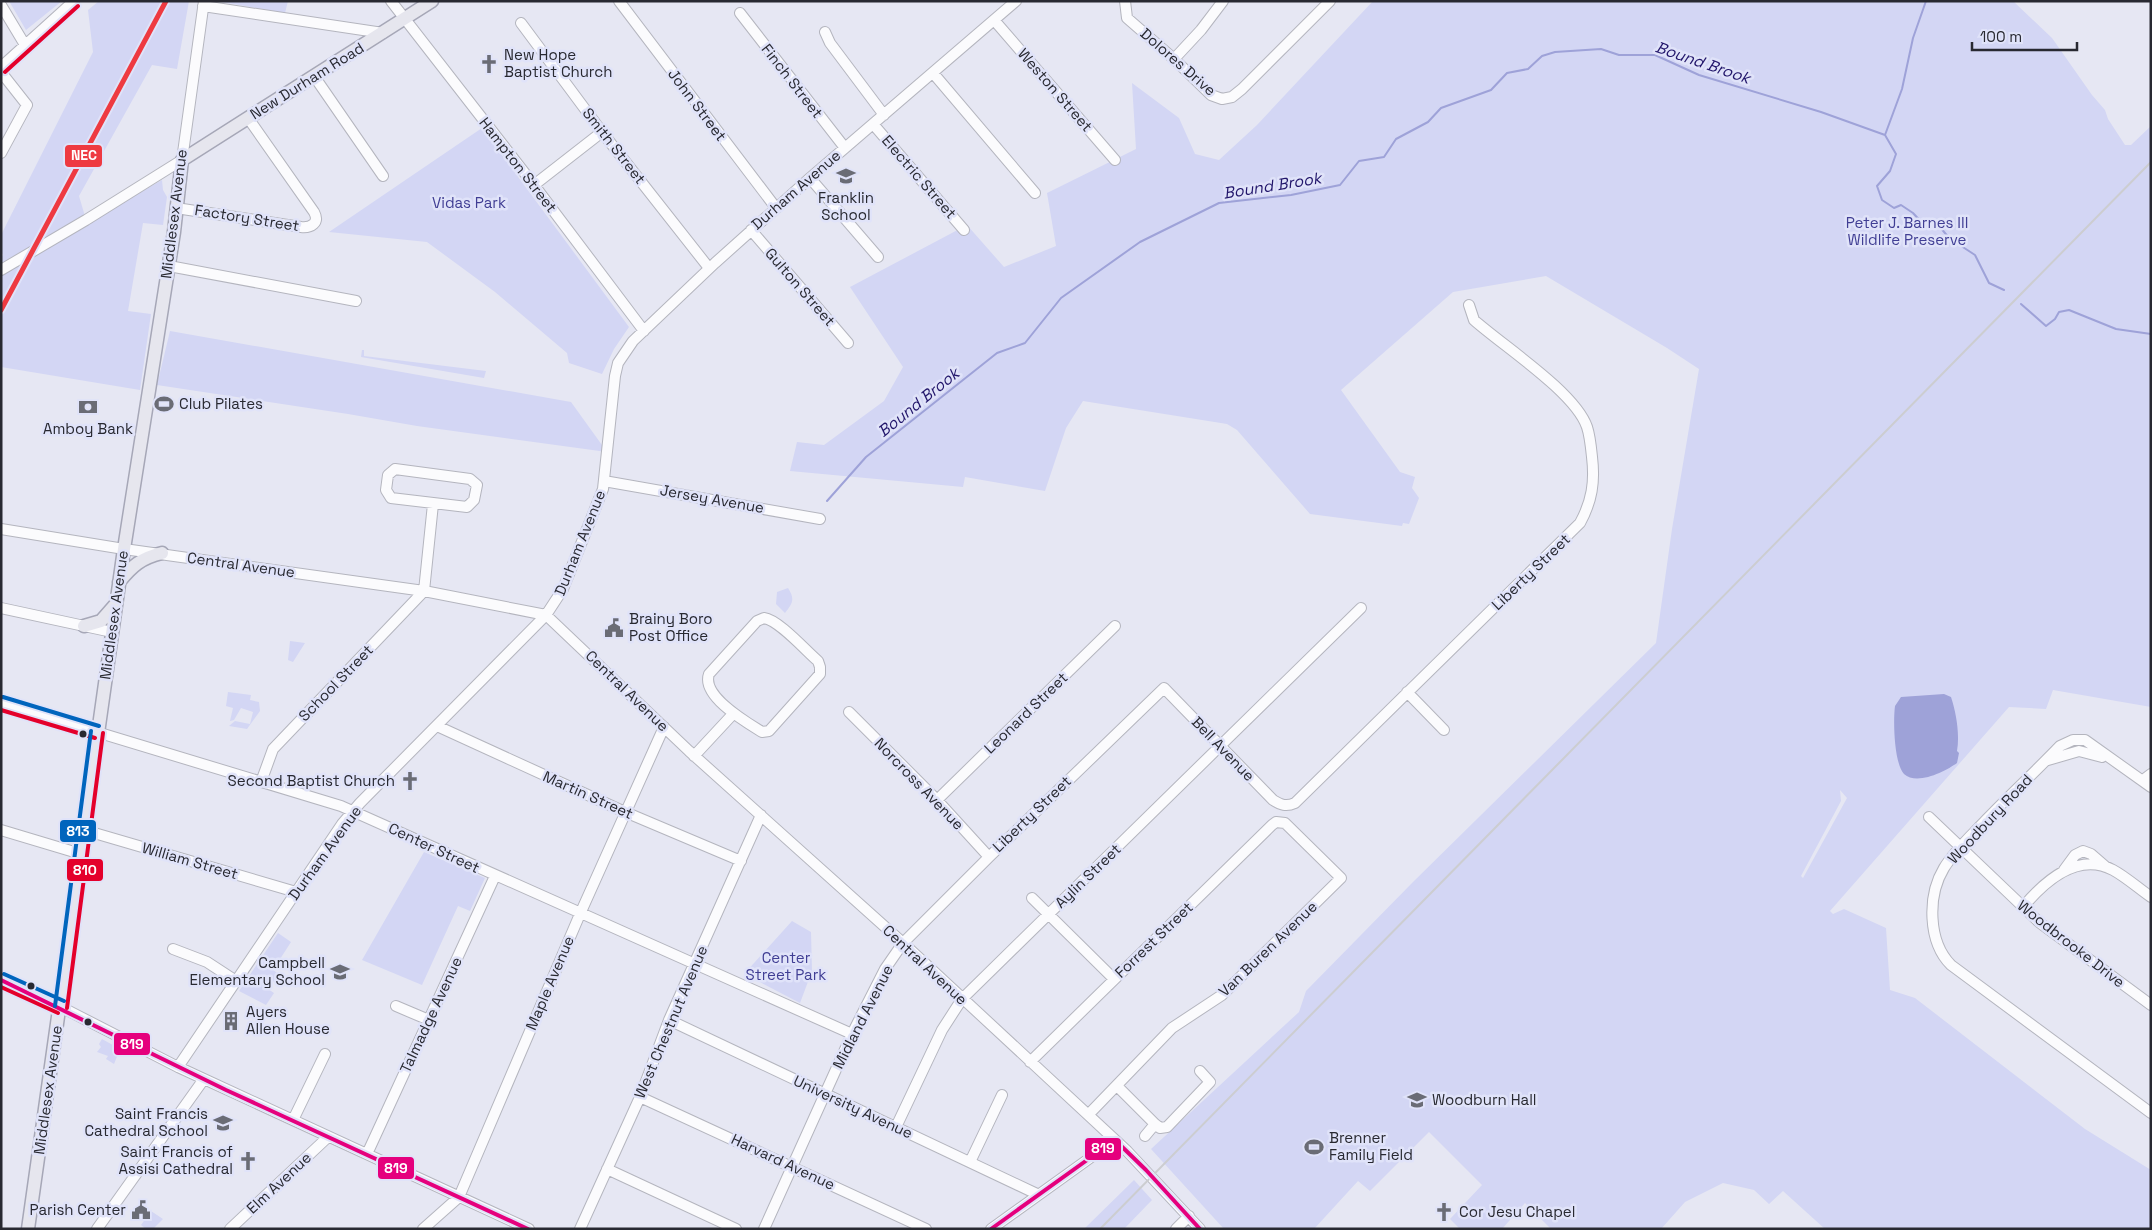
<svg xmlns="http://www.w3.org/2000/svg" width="2152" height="1230" font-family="'Space Grotesk',sans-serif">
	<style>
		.green { fill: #d3d6f4; fill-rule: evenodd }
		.water { fill: #9ea2d8 }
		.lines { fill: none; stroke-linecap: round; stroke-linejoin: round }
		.stream { stroke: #9ea2d8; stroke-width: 2 }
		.minor-casing { stroke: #b4b5be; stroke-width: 12 }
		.major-casing { stroke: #a6a7b7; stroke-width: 15 }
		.minor { stroke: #fbfbfd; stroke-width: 10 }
		.major { stroke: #e6e6ee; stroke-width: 12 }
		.rail { stroke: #cccdd0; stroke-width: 2 }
		.bus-1-casing { stroke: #e0e3f9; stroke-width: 8 }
		.bus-2-casing { stroke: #e0e3f9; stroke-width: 8 }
		.bus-3-casing { stroke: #e0e3f9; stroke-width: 8 }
		.bus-1 { stroke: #e5007d; stroke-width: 4 }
		.bus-2 { stroke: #e4002b; stroke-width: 4 }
		.bus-3 { stroke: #0065bd; stroke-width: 4 }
		.rail-1-casing { stroke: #e0e3f9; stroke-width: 9 }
		.rail-1 { stroke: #ee3a41; stroke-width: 5 }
		.bus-dot { fill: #282931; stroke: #e0e3f9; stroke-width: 2 }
		.labels { text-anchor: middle; stroke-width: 5; stroke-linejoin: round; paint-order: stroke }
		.poi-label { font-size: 15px; fill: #282931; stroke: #e0e3f9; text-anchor: start }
		.street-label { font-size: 15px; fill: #282931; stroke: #e0e3f9 }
		.park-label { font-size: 15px; fill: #403e94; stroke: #e0e3f9 }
		.water-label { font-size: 16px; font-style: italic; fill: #22166b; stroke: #e0e3f9 }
		.line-badge { stroke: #e0e3f9; stroke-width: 2 }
		.badge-label { font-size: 14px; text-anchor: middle; font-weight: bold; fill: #fff }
	</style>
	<rect width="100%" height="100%" fill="#e6e7f3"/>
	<path class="green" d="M9,1H62L26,30Z
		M99,1H189L177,69L152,65L79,196L87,223L162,180L163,190L167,197L163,225L143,223L128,311L151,314L140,390L1,367V257L3,255L1,252V235L93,52L88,10Z
		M216,1H288L285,13Z
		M1373,1H2013L2052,38L2092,95L2105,110L2108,119L2125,145H2131L2151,126V707L2053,690L2046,709L2009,707L1830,911L1833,914L1844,909L1886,928L1890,990L1915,998L2085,1129L2151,1170V1229H1825L1783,1191L1769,1204L1754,1190L1723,1183L1685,1202L1661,1229H1551L1525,1203L1502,1229H1460L1450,1219L1482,1185L1429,1132L1370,1191L1358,1181L1314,1229H1224L1151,1149L1299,1012L1306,991L1413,882L1656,643L1672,529L1699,369L1667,348L1546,276L1453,292L1341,390L1400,472L1415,477L1412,488L1419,498L1409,524L1403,523L1402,526L1310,514L1237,430L1227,424L1083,401L1066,428L1045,491L965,477L963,487L790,471L797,442L824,445L884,401L903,367L850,287L967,225L1004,267L1056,246L1047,193L1136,149L1132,83L1179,118L1195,154L1219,160L1257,125ZM1840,790L1847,798L1803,878L1801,876L1841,801Z
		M482,128L629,327L614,349L602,374L569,363L567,353L495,292L427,242L329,232Z
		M170,331L571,402L607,452L417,426L348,414L157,385Z
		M362,350H364V356L486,371L484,378L361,357Z
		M788,588C795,599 793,603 785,613L776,604L777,592Z
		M290,641L305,643L293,662L288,660Z
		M228,692L251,695L250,700L259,702L260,711L247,729L229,726L235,721L250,724L253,712L241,708L234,720L230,721L233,708L226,706Z
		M424,852L485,878L470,911L458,906L422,985L362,960Z
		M792,921L811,932L812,971L800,1003L744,974Z
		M278,933L291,942L273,970L279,974L268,989L274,993L266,1005L239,991Z
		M102,1039L120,1049L114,1064L106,1059L108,1056L97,1052L101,1047L99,1044Z
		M1134,1180L1152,1200L1124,1229H1084Z
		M151,1211L163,1219L153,1229H146L141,1225Z"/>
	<path class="water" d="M1944,694L1951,697C1956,712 1960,734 1957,751L1959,753L1957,763C1946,771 1917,786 1904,774C1894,763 1893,721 1895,706L1901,697Z"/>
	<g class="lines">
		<path class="stream" d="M1885,135L1902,89L1913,38L1926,1
			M2021,304L2046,326L2055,319L2059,312L2069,310L2116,329L2151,334
			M827,501L866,457L997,353L1025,343L1061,298L1140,242L1219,203L1291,195L1340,185L1359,161L1384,157L1396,139L1428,122L1441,108L1491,90L1507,73L1528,69L1542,56L1555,52L1601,49L1619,55H1655L1699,75L1821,112L1885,135L1896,154L1890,171L1877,186L1882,200L1894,208L1901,205L1913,213L1925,226L1940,227L1949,238L1975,255L1989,283L2004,290"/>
		<g class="minor-casing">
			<path id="minor" d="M391,1L534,185L644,331
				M619,1L776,208
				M1125,1L1127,18L1174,59L1211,95L1222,99L1232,97L1242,89L1330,1
				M1,5L25,45
				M203,6L383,33
				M740,13L845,148
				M994,20L1115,160
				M521,23L602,132L709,268
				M825,32L830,43L884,115
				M1174,59L1201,30L1223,1
				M1,67L74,1
				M1,72L27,105L1,153
				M933,73L1035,193
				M314,76L383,176
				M873,124L964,230
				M810,178L878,257
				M534,185L602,132
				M176,208L301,227C311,228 320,223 314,212L248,118
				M751,230L848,343
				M169,266L356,301
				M1,270L86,220L182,160L204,1
				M395,469L470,479L477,485L474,500L467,507L391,498L386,490L388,475Z
				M604,481L820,519
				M1,529L124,549L424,591L546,615L689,751L903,943L1127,1151L1200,1229
				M424,591L433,504
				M1,608L112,632
				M764,618C779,620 806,651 818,661L820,667V674L769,731L762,732C746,722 701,696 709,674L757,621Z
				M1407,692L1444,730
				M1,703L341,806L852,1034
				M849,712L937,800L989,857
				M437,726L625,812L741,861
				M1220,746L1361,608
				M694,756L733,714
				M2048,760L2079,751L2102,757
				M2143,780L2151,774
				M261,782L273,749L424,591
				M2151,787L2085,740H2073L2060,746C2036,771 2011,794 1987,819C1972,835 1955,850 1944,868C1927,896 1928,942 1951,965L2151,1113
				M937,800L1115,626
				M1929,817L2040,923L2151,1005
				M1,830L81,854
				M84,830L296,892
				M2064,870L2075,855L2083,851L2091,854L2106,867
				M1032,898L1114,979
				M2023,907C2044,882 2077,851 2113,870C2126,877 2138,888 2151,897
				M173,949L207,962L236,981
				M396,1006L429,1020
				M61,1007L178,1067L529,1229
				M669,1020L1037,1194
				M1030,1062L1272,825L1276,822L1285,823L1341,878L1222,995L1172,1028L1088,1115
				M178,1067L342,824L360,803L546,615L563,589L603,489L615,376L618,363L633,341L715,263L810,178L1016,1
				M1117,1086L1155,1124L1145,1136
				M640,1097L926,1229
				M293,1120L325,1054
				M1155,1124L1160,1128L1167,1127L1210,1082L1200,1071
				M896,1127L942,1030L962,999L1214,752
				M367,1154L495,876
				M970,1162L1002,1095
				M607,1169L736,1229
				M97,1229L204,1079
				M230,1229L328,1137
				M423,1229L459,1197L580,914L664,727
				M580,1229L640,1097L669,1020L761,815
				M764,1229L852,1034L885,969L903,943L989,857L1164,688L1273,800C1281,805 1286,807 1295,803L1580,523C1592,501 1595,482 1592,457C1591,447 1590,436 1587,427C1575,392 1503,346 1474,320L1469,305
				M991,1229L1115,1140
				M1176,1229L1189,1216"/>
		</g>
		<g class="major-casing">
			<path id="major" d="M119,582C132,566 141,558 162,553
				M84,626L101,621L115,605
				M1,980L61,1007
				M28,1229L124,549L174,232L182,160L432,1"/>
		</g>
		<use href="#minor" class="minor"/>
		<use href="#major" class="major"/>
		<path class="rail" d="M1100,1229L2151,162"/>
		<g class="bus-1-casing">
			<path id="bus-1" d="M1,980L226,1090L528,1229
				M991,1229L1115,1140L1146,1170L1200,1229"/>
		</g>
		<g class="bus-2-casing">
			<path id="bus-2" d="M5,72L78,6
				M1,710L95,738
				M1,987L58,1013
				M67,1008L103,733"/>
		</g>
		<g class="bus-3-casing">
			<path id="bus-3" d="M3,697L99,726
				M4,974L64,1001
				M55,1006L91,731"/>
		</g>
		<use href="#bus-1" class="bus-1"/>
		<use href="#bus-2" class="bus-2"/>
		<use href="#bus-3" class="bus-3"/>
		<g class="rail-1-casing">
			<path id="rail-1" d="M1,310L166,1"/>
		</g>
		<use href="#rail-1" class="rail-1"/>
	</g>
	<defs>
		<g id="church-bare" transform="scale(1.5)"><path d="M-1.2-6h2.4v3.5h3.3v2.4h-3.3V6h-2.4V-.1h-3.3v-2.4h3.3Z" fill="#6a6c75" stroke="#e0e3f9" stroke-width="2.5" paint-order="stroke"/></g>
		<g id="school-bare" transform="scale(1.5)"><path d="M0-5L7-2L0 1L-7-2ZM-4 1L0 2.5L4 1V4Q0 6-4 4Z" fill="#6a6c75" stroke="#e0e3f9" stroke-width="2.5" paint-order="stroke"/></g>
		<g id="stadium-bare" transform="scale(1.5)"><path d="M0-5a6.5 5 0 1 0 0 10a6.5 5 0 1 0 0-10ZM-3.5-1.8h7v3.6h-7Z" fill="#6a6c75" stroke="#e0e3f9" stroke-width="2.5" paint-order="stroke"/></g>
		<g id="bank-bare" transform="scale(1.5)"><path d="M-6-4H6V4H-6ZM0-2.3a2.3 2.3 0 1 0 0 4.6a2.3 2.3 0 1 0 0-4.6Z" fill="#6a6c75" stroke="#e0e3f9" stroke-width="2.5" paint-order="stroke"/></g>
		<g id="civic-bare" transform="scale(1.5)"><path d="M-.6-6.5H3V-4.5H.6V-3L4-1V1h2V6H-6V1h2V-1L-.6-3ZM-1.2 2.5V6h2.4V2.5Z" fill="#6a6c75" stroke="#e0e3f9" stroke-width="2.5" paint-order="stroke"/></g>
		<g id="building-bare" transform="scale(1.5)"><path d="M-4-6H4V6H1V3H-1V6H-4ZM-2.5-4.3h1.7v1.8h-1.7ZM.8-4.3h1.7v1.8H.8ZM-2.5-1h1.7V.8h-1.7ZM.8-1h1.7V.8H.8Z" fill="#6a6c75" stroke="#e0e3f9" stroke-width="2.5" paint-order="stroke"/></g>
	</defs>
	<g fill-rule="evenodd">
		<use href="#church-bare" x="489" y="64"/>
		<use href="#school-bare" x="846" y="176"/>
		<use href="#stadium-bare" x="164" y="404"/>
		<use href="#bank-bare" x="88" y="407"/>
		<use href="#civic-bare" x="614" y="628"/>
		<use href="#church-bare" x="410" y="781"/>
		<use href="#school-bare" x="340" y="972"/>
		<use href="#building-bare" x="231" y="1021"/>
		<use href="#school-bare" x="1417" y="1100"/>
		<use href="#school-bare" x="223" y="1123"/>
		<use href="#stadium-bare" x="1314" y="1147"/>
		<use href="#church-bare" x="248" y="1161"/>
		<use href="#civic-bare" x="141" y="1210"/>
		<use href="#church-bare" x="1444" y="1212"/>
	</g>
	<g class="bus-dot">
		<circle cx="83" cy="734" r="4.5"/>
		<circle cx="31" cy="986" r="4.5"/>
		<circle cx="88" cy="1022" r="4.5"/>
	</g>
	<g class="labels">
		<g class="poi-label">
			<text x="504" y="60">New Hope<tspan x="504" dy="17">Baptist Church</tspan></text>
			<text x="846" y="203" text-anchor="middle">Franklin<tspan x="846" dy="17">School</tspan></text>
			<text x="179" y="409">Club Pilates</text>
			<text x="88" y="434" text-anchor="middle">Amboy Bank</text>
			<text x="629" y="624">Brainy Boro<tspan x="629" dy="17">Post Office</tspan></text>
			<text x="395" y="786" text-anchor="end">Second Baptist Church</text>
			<text x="325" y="968" text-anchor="end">Campbell<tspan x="325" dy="17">Elementary School</tspan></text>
			<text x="246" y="1017">Ayers<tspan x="246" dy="17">Allen House</tspan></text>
			<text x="1432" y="1105">Woodburn Hall</text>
			<text x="208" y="1119" text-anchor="end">Saint Francis<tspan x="208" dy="17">Cathedral School</tspan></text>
			<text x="1329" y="1143">Brenner<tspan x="1329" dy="17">Family Field</tspan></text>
			<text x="233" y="1157" text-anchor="end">Saint Francis of<tspan x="233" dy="17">Assisi Cathedral</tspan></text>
			<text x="126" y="1215" text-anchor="end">Parish Center</text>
			<text x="1459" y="1217">Cor Jesu Chapel</text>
		</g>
		<g class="street-label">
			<text transform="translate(1178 62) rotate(41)" y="5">Dolores Drive</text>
			<text transform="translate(307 81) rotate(-32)" y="5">New Durham Road</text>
			<text transform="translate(792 81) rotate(52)" y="5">Finch Street</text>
			<text transform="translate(1055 90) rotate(49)" y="5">Weston Street</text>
			<text transform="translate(697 105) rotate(53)" y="5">John Street</text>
			<text transform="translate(614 146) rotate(52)" y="5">Smith Street</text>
			<text transform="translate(518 165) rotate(52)" y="5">Hampton Street</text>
			<text transform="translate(919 177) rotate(49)" y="5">Electric Street</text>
			<text transform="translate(796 190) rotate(-41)" y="5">Durham Avenue</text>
			<text transform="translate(174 214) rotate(-83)" y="5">Middlesex Avenue</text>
			<text transform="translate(247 218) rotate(9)" y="5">Factory Street</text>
			<text transform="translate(800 287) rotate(49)" y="5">Gulton Street</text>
			<text transform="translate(712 499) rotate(10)" y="5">Jersey Avenue</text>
			<text transform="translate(580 543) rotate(-68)" y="5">Durham Avenue</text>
			<text transform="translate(241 565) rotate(8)" y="5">Central Avenue</text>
			<text transform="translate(1531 572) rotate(-44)" y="5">Liberty Street</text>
			<text transform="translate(114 615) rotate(-82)" y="5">Middlesex Avenue</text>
			<text transform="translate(336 683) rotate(-46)" y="5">School Street</text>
			<text transform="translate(627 691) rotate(44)" y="5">Central Avenue</text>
			<text transform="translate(1026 713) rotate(-44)" y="5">Leonard Street</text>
			<text transform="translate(1223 749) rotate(46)" y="5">Bell Avenue</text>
			<text transform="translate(919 784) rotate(46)" y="5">Norcross Avenue</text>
			<text transform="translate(588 795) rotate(24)" y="5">Martin Street</text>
			<text transform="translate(1032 814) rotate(-44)" y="5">Liberty Street</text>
			<text transform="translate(1990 819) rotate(-47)" y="5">Woodbury Road</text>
			<text transform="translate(434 848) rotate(25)" y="5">Center Street</text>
			<text transform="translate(325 853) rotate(-54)" y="5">Durham Avenue</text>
			<text transform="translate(190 861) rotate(16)" y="5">William Street</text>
			<text transform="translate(1088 876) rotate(-44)" y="5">Aylin Street</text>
			<text transform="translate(1154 940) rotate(-44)" y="5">Forrest Street</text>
			<text transform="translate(2071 944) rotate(38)" y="5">Woodbrooke Drive</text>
			<text transform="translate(1268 949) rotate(-44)" y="5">Van Buren Avenue</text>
			<text transform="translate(925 965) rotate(43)" y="5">Central Avenue</text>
			<text transform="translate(550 983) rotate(-67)" y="5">Maple Avenue</text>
			<text transform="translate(431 1015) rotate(-65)" y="5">Talmadge Avenue</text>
			<text transform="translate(863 1017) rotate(-63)" y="5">Midland Avenue</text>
			<text transform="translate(671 1022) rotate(-67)" y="5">West Chestnut Avenue</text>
			<text transform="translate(48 1090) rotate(-82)" y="5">Middlesex Avenue</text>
			<text transform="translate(853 1107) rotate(25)" y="5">University Avenue</text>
			<text transform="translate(783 1162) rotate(25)" y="5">Harvard Avenue</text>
			<text transform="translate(279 1183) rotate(-43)" y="5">Elm Avenue</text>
		</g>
		<g class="park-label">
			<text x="469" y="208">Vidas Park</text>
			<text x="1907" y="228">Peter J. Barnes III<tspan x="1907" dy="17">Wildlife Preserve</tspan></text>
			<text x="786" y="963">Center<tspan x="786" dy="17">Street Park</tspan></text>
		</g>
		<g class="water-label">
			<text transform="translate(1703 62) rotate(19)" y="6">Bound Brook</text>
			<text transform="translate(1272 185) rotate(-9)" y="6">Bound Brook</text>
			<text transform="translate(918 402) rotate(-39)" y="6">Bound Brook</text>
		</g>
	</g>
	<g class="line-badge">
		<rect x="64" y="144" width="39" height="24" rx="5" fill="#ee3a41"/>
		<rect x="59" y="819" width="38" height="24" rx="5" fill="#0065bd"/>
		<rect x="66" y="858" width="38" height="24" rx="5" fill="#e4002b"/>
		<rect x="113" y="1032" width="38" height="24" rx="5" fill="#e5007d"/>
		<rect x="1084" y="1137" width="38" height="24" rx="5" fill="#e5007d"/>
		<rect x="377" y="1156" width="38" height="24" rx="5" fill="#e5007d"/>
	</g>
	<g class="badge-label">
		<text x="84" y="160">NEC</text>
		<text x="78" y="836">813</text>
		<text x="85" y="875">810</text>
		<text x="132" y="1049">819</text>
		<text x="1103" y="1153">819</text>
		<text x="396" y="1173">819</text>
	</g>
	<rect width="2152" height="1230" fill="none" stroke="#282931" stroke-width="5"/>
	<path d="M1972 42v8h105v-8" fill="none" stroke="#282931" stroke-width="2.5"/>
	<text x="1980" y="42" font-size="15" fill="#282931" stroke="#e0e3f9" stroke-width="4" paint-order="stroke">100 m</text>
</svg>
